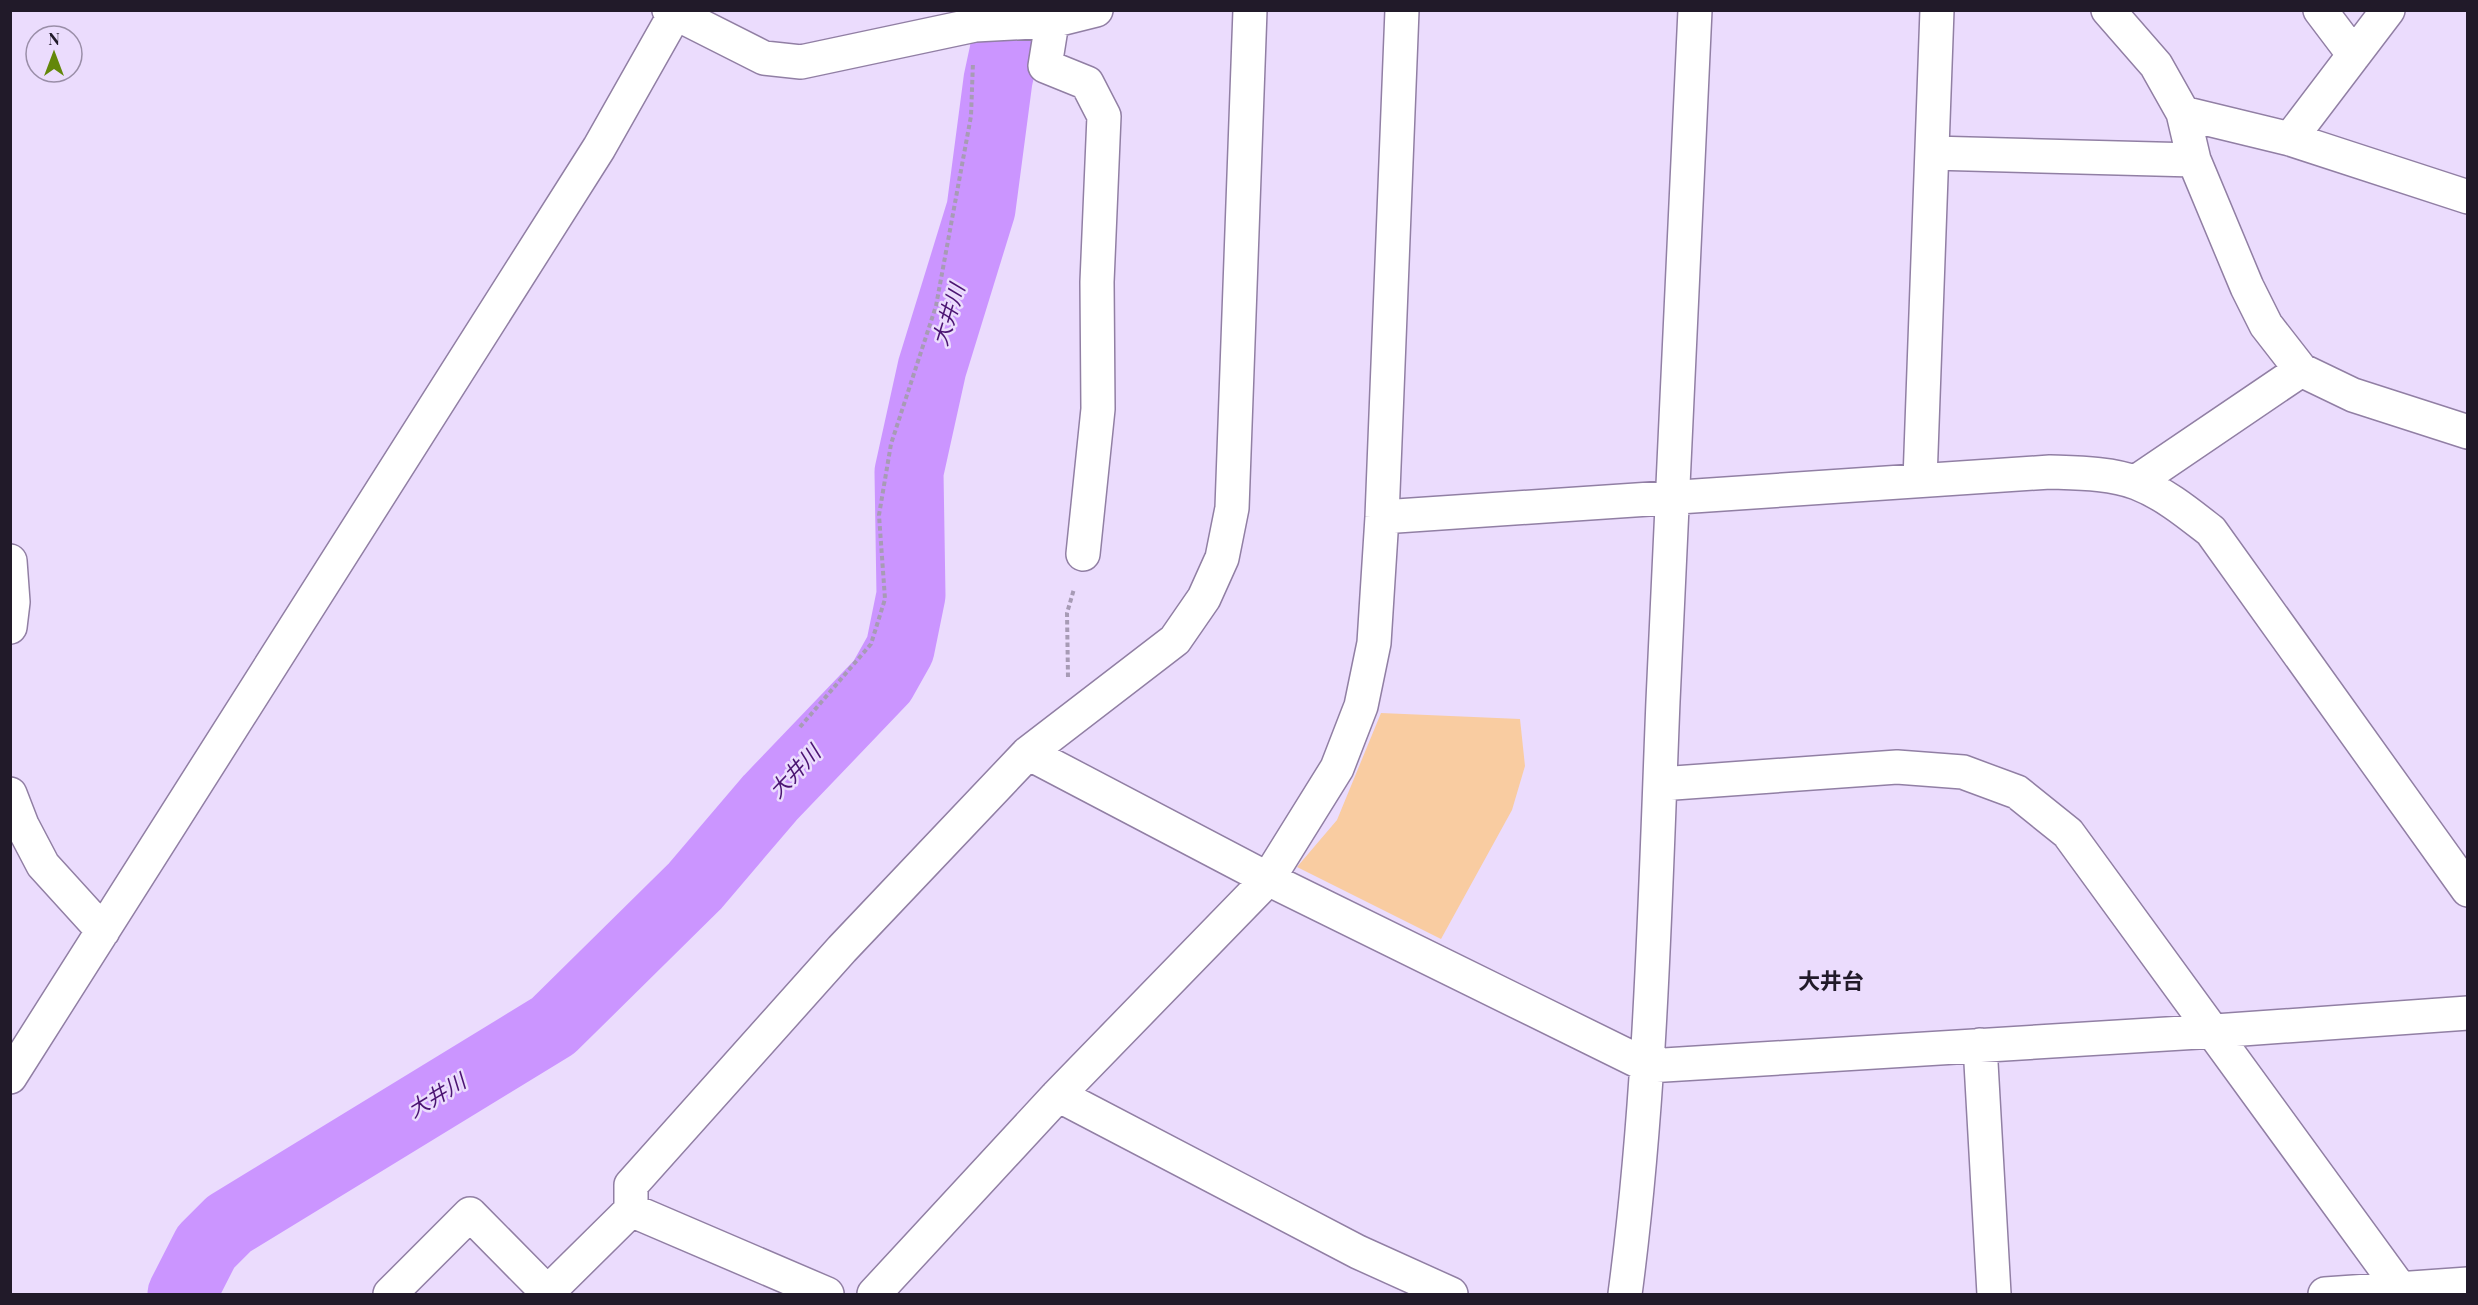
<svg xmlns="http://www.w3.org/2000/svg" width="2478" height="1305" font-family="'Playfair Display','Noto Sans JP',serif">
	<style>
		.green { fill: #f9cca1 }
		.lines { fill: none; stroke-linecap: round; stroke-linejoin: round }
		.river { stroke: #cb95ff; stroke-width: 69 }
		.minor-casing { stroke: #917fa4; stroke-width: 36 }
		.path { stroke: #a79bb5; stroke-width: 4; stroke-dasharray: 4.5 3; stroke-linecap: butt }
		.minor { stroke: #fff; stroke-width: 33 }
		.labels { text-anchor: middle; stroke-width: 5; stroke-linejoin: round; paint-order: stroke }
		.water-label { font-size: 21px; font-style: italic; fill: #4b1472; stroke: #ebdcfd }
		.quarter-label { font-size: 22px; font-weight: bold; fill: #211a29; stroke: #ebdcfd }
	</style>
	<rect width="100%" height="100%" fill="#ebdcfd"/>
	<path class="green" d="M1381,713L1520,719L1525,766L1512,810L1441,939L1297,867L1337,820Z"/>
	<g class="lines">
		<path class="river" d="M182,1294L206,1247L229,1224L553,1026L695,886L770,798L882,681L900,649L911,595L909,472L932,368L981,209L998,80L1013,10"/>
		<g class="minor-casing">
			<path id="minor" d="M669,10L764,58L801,62L975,25L1052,21L1096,10
				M1054,10L1045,66L1087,83L1104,116L1097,282L1098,409L1083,554
				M2108,10L2156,65L2183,113L2194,160L2247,287L2266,325L2301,370L2353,395L2468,432
				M2320,10L2354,55
				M2183,113L2290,139L2468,197
				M2290,139L2388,10
				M1932,153L2194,160
				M1920,480L1937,10
				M2136,482L2301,370
				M1382,517L2050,472C2078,473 2111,473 2137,483C2165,494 2188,513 2211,531L2468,890
				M10,561L13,602L10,627
				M1028,753L1268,879L1648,1066L2215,1031L2468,1013
				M1660,784L1897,767L1963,772L2017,792L2068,833L2404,1294
				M10,794L22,825L43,865L103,931
				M1980,1045L1994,1294
				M10,1077L599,148L677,10
				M1058,1095L1358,1252L1451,1294
				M631,1210L827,1294
				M390,1294L470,1214L548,1293
				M546,1294L631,1210V1185L842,949L1028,753L1175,640L1204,598L1222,558L1232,508L1250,10
				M874,1294L1058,1095L1268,879L1337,768L1361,706L1374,643L1382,517L1402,10
				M1625,1294C1651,1098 1655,900 1663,701C1672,471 1684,241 1695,10
				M2325,1294L2468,1284"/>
		</g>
		<path class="path" d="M1068,677L1067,613L1074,589
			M800,727L871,644L885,599L879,515L891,444L936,306L971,116L973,62"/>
		<use href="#minor" class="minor"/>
	</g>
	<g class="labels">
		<g class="water-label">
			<text transform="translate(949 315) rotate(-73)" y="7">大井川</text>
			<text transform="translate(795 772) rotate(-46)" y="7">大井川</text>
			<text transform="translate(437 1096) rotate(-31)" y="7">大井川</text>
		</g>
		<g class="quarter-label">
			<text x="1831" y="989">大井台</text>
		</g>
	</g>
	<rect width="2478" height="1305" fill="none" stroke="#211a29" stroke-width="24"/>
	<g transform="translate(54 54)"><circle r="28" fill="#ebdcfd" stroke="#9a8ea8" stroke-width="1.5"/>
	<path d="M0-4.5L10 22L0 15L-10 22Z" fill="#63870a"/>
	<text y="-9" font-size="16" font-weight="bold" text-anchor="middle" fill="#211a29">N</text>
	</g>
</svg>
